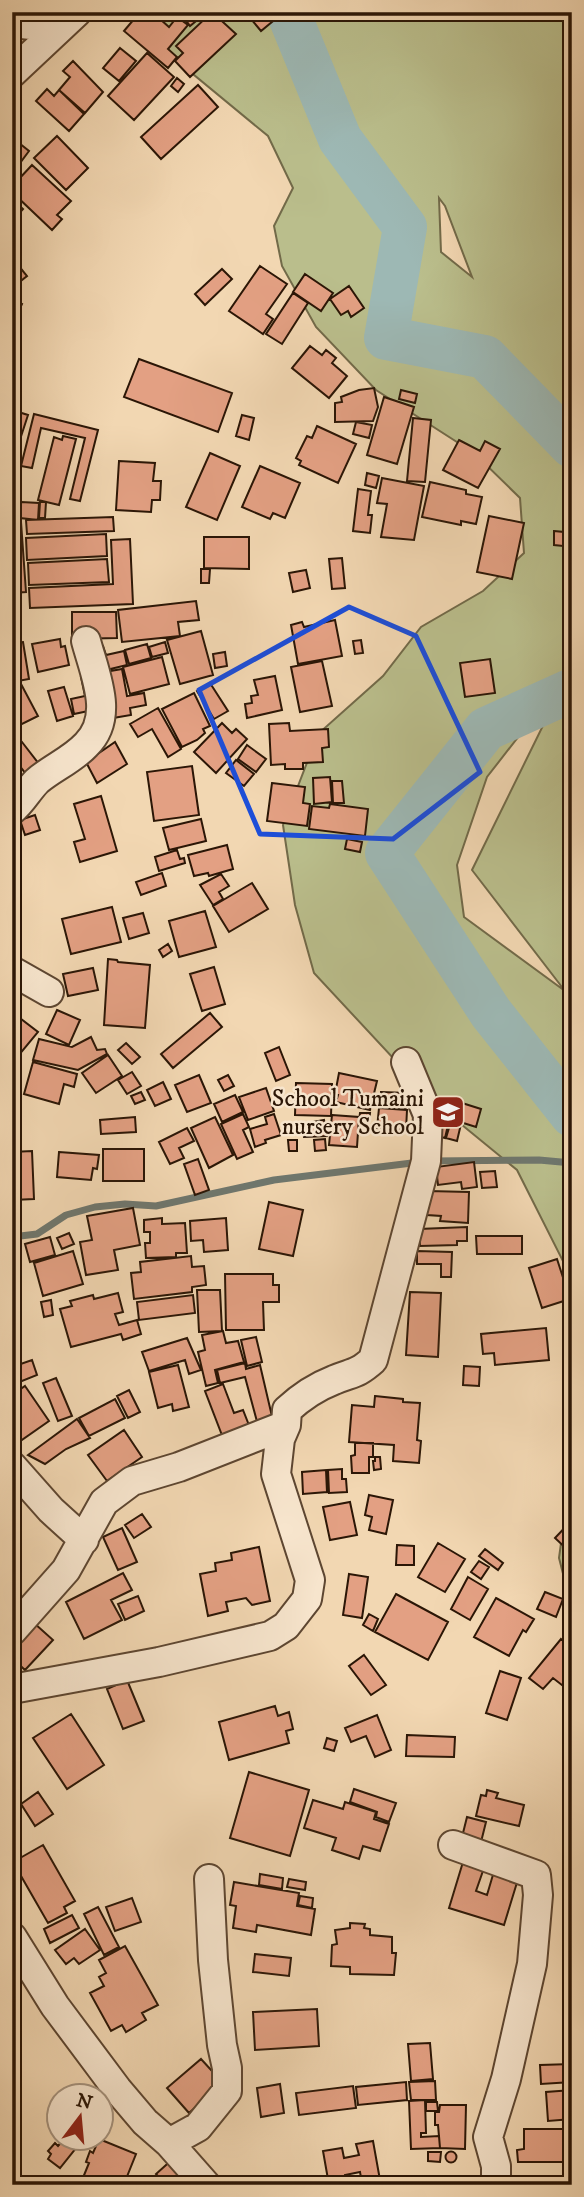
<svg xmlns="http://www.w3.org/2000/svg" width="584" height="2197" font-family="'IM FELL DW Pica',serif">
	<style>
		.green { fill: #babe8c; stroke: #726a49; stroke-width: 2; fill-rule: evenodd }
		.lines { fill: none; stroke-linecap: round; stroke-linejoin: round }
		.stream { stroke: #6f776e; stroke-width: 7 }
		.river { stroke: #9db8b4; stroke-width: 44 }
		.building { fill: #e3a083; stroke: #2b1606; stroke-width: 2 }
		.street-casing { stroke: #5d4631; stroke-width: 32 }
		.street { stroke: #f7e5cd; stroke-width: 28 }
		.marked { fill: none; stroke: #1d4ed8; stroke-width: 5; stroke-linejoin: round }
		.labels { text-anchor: middle; stroke-width: 5; stroke-linejoin: round; paint-order: stroke }
		.poi-label { font-size: 24px; fill: #2b1606; stroke: #f7e5cd; text-anchor: end }
	</style>
	<rect width="100%" height="100%" fill="#f2d7b2"/>
	<filter id="stains"><feTurbulence type="fractalNoise" baseFrequency=".00286" numOctaves="4"/><feColorMatrix values="0 0 0 0 .2 0 0 0 0 .09 0 0 0 0 .02 0 0 0 .5 -.17"/></filter>
	<radialGradient id="worn" r=".72"><stop offset=".6" stop-color="#630" stop-opacity="0"/><stop offset="1" stop-color="#630" stop-opacity=".3"/></radialGradient>
	<path class="green" d="M140,12H572V1290L564,1263L517,1170L434,1102L314,973L295,905L283,825L318,734L383,676L421,627L483,591L524,553L520,498L474,453L376,390L316,327L282,266L274,226L293,188L268,136L159,46ZM439,198L445,206L472,277L441,252ZM561,689L472,870L565,991L464,917L457,865L487,777L554,691Z
		M572,1462V1609L559,1558Z"/>
	<g class="lines">
		<path class="stream" d="M432,1161L539,1160L572,1163
			M12,1237L37,1234L66,1215L95,1207L125,1204L156,1206L274,1180L420,1162"/>
		<path class="river" d="M288,12L340,139L405,227L386,338L485,357L572,446
			M572,690L486,729L387,853L491,1013L572,1115"/>
	</g>
	<path class="building" d="M140,12H152L169,27L177,17L188,25L168,49L177,57L168,68L124,31Z
		M180,12H207L190,26Z
		M212,12L236,34L190,77L175,61L183,53L176,46Z
		M259,12H284L261,31L251,19Z
		M120,48L136,61L119,81L103,68Z
		M147,53L174,77L134,120L108,96Z
		M73,61L103,92L85,113L59,90L70,77L63,71Z
		M177,78L184,84L178,92L171,86Z
		M198,85L218,107L161,159L141,137Z
		M47,89L54,96L59,90L84,114L69,131L36,101Z
		M57,136L88,168L66,190L34,158Z
		M19,143L29,151L20,163L12,157V151Z
		M32,165L71,201L57,215L62,219L52,230L12,192V180L15,177L18,180Z
		M12,199L23,209L14,219L12,217Z
		M14,260L27,276L12,288V262Z
		M260,266L287,284L266,314L273,319L263,334L229,311Z
		M222,269L232,279L205,305L195,294Z
		M305,274L333,293L321,311L293,292Z
		M349,286L364,308L351,317L348,311L341,315L330,299Z
		M293,293L308,303L282,344L266,334Z
		M12,299L22,304L12,325Z
		M310,346L322,355L326,350L336,358L332,363L347,376L329,398L292,368Z
		M139,359L232,393L218,432L124,397Z
		M374,388L378,407L373,421L335,422V403L342,402L341,397L359,390Z
		M401,390L417,394L415,403L399,399Z
		M384,397L414,407L397,464L367,455Z
		M12,410L28,415L14,458H12Z
		M34,414L98,430L80,501L70,499L85,438L41,428L32,468L21,466Z
		M242,415L254,418L249,440L236,436Z
		M413,418L431,420L425,482L407,481Z
		M356,422L372,425L369,438L353,434Z
		M317,426L356,444L338,483L299,465L301,461L296,458L307,436L312,438Z
		M63,436L76,439L59,505L38,500L54,437L62,440Z
		M459,440L480,451L485,441L500,449L478,488L443,470Z
		M210,453L240,466L217,520L186,507Z
		M12,461L20,463L14,483L12,482Z
		M119,461L155,463L153,481H161L160,500H152L151,512L116,510Z
		M260,466L300,483L285,518L273,513L270,519L242,507Z
		M367,473L379,476L376,488L365,485Z
		M382,478L424,486L414,540L381,537L387,504L377,503Z
		M430,482L466,490V494L482,497L476,524L461,521V525L422,517Z
		M358,489L371,491L368,515H372L370,533L353,531Z
		M12,499L19,500L16,519L12,518Z
		M21,502L39,503L38,520L20,518Z
		M40,502H46L45,518H39Z
		M489,516L524,523L512,579L477,572Z
		M113,517L114,531L27,534L26,520Z
		M12,522H21L26,592L12,593Z
		M554,531L564,532L563,546L554,545Z
		M106,534L107,556L27,560L26,538Z
		M204,537H249V569L204,568Z
		M130,539L133,604L30,608L29,588L113,584L111,540Z
		M342,558L345,588L332,589L329,559Z
		M107,559L109,582L29,585L28,563Z
		M201,569H210L209,583H201Z
		M306,570L310,588L293,592L289,573Z
		M196,601L199,620L178,622L180,636L122,642L118,610Z
		M72,612H116L117,638L72,639Z
		M335,620L342,656L298,664L291,625L302,622L304,627Z
		M201,631L213,675L180,684L167,640Z
		M60,639L61,647L65,646L69,665L38,672L32,644Z
		M361,640L363,653L355,654L353,641Z
		M23,642L29,679L12,682V643Z
		M165,642L168,653L152,657L149,647Z
		M147,644L151,658L129,664L125,650Z
		M103,646L106,655L124,651L127,665L98,672L92,649Z
		M225,652L227,666L215,668L213,654Z
		M162,657L169,684L130,694L123,667Z
		M490,659L495,693L465,697L460,663Z
		M322,661L332,706L300,712L291,667Z
		M122,669L127,696L144,693L146,705L130,708L131,715L107,719L99,673Z
		M91,675L98,709L74,714L71,699L85,696L81,677Z
		M275,676L282,710L247,718L245,704L252,703L251,696L258,695L254,680Z
		M210,683L228,711L214,719L197,691Z
		M21,684L38,716L12,729V688Z
		M64,687L73,716L57,721L48,691Z
		M194,693L210,726L203,729L205,733L197,740L182,747L162,709Z
		M158,708L181,749L168,757L152,729L138,737L130,724Z
		M222,723L232,733L236,729L247,739L216,773L194,752Z
		M289,723L290,731L328,729L329,747L322,748L323,762L303,763V769H285V764L271,765L269,724Z
		M22,742L39,764L26,774L12,756V743L15,746Z
		M115,742L127,764L97,783L86,762Z
		M247,745L266,759L256,772L238,759Z
		M236,760L254,774L244,786L226,773Z
		M192,766L199,815L154,821L147,772Z
		M330,777L332,802L314,804L313,778Z
		M332,781H342L344,803H333Z
		M272,783L305,787L303,803L310,804L307,826L267,821Z
		M101,796L117,851L80,862L74,842L85,839L74,804Z
		M330,804L368,809L365,836L309,829L312,806L329,808Z
		M35,815L40,830L25,835L20,820Z
		M201,819L206,841L169,850L163,828Z
		M347,839L362,842L360,852L345,849Z
		M227,845L233,869L209,876L208,873L194,876L188,855Z
		M177,850L180,859L184,858L185,863L159,871L155,857Z
		M162,873L166,886L141,895L136,882Z
		M221,874L229,886L219,892L223,899L213,905L200,885Z
		M252,883L268,909L229,932L213,906Z
		M112,907L121,942L71,954L62,919Z
		M205,911L216,947L179,957L169,921Z
		M143,913L149,933L129,939L123,918Z
		M168,944L172,951L163,957L159,950Z
		M108,959L117,960L118,962L150,965L145,1028L104,1025Z
		M214,967L225,1004L202,1011L190,974Z
		M93,968L98,990L68,996L63,974Z
		M57,1010L80,1020L69,1045L46,1034Z
		M12,1012L38,1032L19,1055L12,1050Z
		M210,1013L222,1027L173,1068L161,1054Z
		M91,1037L97,1050L105,1049L107,1054L78,1070L33,1060L39,1039L72,1047Z
		M126,1043L140,1057L132,1064L118,1050Z
		M279,1047L290,1075L276,1081L265,1053Z
		M108,1055L122,1076L96,1093L82,1073Z
		M33,1062L77,1074L74,1087L64,1084L59,1104L24,1094Z
		M132,1072L141,1086L127,1094L118,1080Z
		M339,1073L377,1081L370,1110L336,1102L338,1095L335,1094Z
		M199,1075L211,1103L187,1112L175,1085Z
		M228,1075L234,1086L224,1091L218,1080Z
		M163,1082L171,1099L155,1106L147,1090Z
		M296,1083L332,1084L331,1116L295,1115Z
		M266,1088L274,1111L248,1120L239,1097Z
		M141,1092L145,1100L135,1104L131,1096Z
		M381,1092L407,1093L406,1109L380,1107Z
		M235,1095L243,1112L222,1122L214,1104Z
		M437,1097L461,1103L457,1121L433,1114Z
		M462,1103L481,1109L476,1127L457,1121Z
		M379,1108L407,1110L406,1130L377,1128Z
		M360,1113H370L369,1122L359,1121Z
		M243,1114L249,1127L243,1130L253,1152L237,1159L221,1124Z
		M274,1114L281,1135L265,1140L266,1143L255,1147L250,1129L267,1124L265,1117Z
		M332,1115L359,1117L357,1147L329,1145Z
		M135,1117L136,1132L101,1134L100,1120Z
		M215,1117L233,1155L209,1168L191,1128Z
		M437,1118L449,1121L445,1138L433,1135Z
		M324,1120L327,1136L304,1137L302,1124Z
		M451,1121L461,1124L457,1141L446,1138Z
		M187,1128L194,1141L179,1148L184,1158L170,1164L159,1142Z
		M325,1139L326,1150L315,1151L314,1140Z
		M288,1140H297V1151H289Z
		M103,1149H144V1181H103Z
		M32,1151L34,1199L13,1200L12,1152Z
		M59,1152L99,1155L97,1169L93,1168L91,1180L57,1177Z
		M198,1159L209,1190L195,1195L184,1164Z
		M474,1162L477,1187L462,1189L461,1182L438,1185L436,1167Z
		M495,1171L497,1187L482,1188L480,1172Z
		M428,1191L469,1192L468,1223L440,1221L441,1216L427,1215Z
		M269,1202L303,1210L293,1256L259,1249Z
		M133,1208L140,1245L114,1250L118,1270L86,1275L80,1242L92,1240L87,1216Z
		M162,1218V1224L185,1223L187,1253H176V1257L146,1258L145,1243H150V1232H144V1220Z
		M226,1218L228,1250L204,1252L203,1240L191,1241L190,1221Z
		M467,1227V1241H457V1245L420,1246L419,1229Z
		M69,1233L74,1244L62,1249L57,1238Z
		M476,1236H522V1254H477Z
		M50,1237L55,1255L30,1262L25,1244Z
		M73,1251L83,1284L43,1296L34,1263Z
		M417,1251L452,1252L451,1277H441V1264H417Z
		M191,1256L192,1267L204,1266L206,1285L192,1287V1292L134,1299L131,1273L141,1272L140,1262Z
		M557,1259L570,1299L542,1308L529,1268Z
		M225,1274H273V1285H279V1302H263L264,1330H226Z
		M197,1290H220L222,1331L199,1332Z
		M410,1292L441,1293L438,1357L406,1355Z
		M118,1293L123,1312L115,1314L119,1325L137,1320L141,1334L123,1340L121,1334L71,1347L60,1309L72,1306L70,1301L93,1295L94,1299Z
		M193,1295L195,1313L139,1320L137,1302Z
		M51,1300L53,1315L44,1317L41,1302Z
		M546,1328L549,1360L495,1365L494,1353L483,1354L481,1334Z
		M223,1331L226,1343L238,1341L244,1362L215,1370L218,1383L206,1386L198,1352L205,1350L202,1335Z
		M256,1337L262,1362L247,1366L241,1340Z
		M187,1338L201,1370L189,1374L185,1360L149,1371L142,1352Z
		M32,1360L37,1375L12,1385V1367Z
		M245,1363L246,1369L260,1365L274,1425L259,1429L245,1377L220,1383L217,1370Z
		M178,1365L189,1407L173,1411L172,1404L158,1408L149,1372Z
		M464,1366L480,1367L479,1386L463,1385Z
		M56,1378L72,1416L58,1421L43,1383Z
		M223,1384L234,1413L243,1410L252,1433L225,1443L205,1391Z
		M25,1386L49,1421L16,1444L12,1438V1395Z
		M129,1390L140,1412L128,1418L117,1396Z
		M375,1396L403,1399V1402L420,1403L417,1440L421,1441L419,1463L393,1461L394,1445L349,1442L352,1405L374,1407Z
		M115,1399L125,1418L89,1436L79,1418Z
		M77,1419L90,1438L66,1449L45,1464L28,1455Z
		M124,1430L142,1457L107,1481L88,1455Z
		M355,1443H373V1457H369V1473H352L351,1456L355,1455Z
		M375,1457H380L381,1469L374,1470L373,1461H375Z
		M342,1469V1479H346L347,1492L329,1493L328,1470Z
		M326,1470L327,1492L303,1494L302,1472Z
		M369,1495L393,1500L386,1534L369,1530L372,1517L365,1515Z
		M350,1502L357,1535L330,1540L323,1507Z
		M142,1514L151,1527L134,1538L125,1525Z
		M572,1520V1550L570,1552L555,1538Z
		M122,1528L137,1562L118,1570L103,1537Z
		M438,1543L465,1559L445,1592L418,1577Z
		M397,1545L414,1546V1565H396Z
		M259,1547L270,1601L252,1605L246,1598L226,1602L228,1611L208,1616L200,1574L216,1571L215,1563L232,1560L231,1553Z
		M485,1549L503,1563L498,1570L479,1556Z
		M479,1561L489,1567L481,1579L471,1572Z
		M123,1573L132,1590L111,1600L122,1620L84,1639L66,1602Z
		M349,1574L368,1577L362,1618L343,1615Z
		M468,1577L488,1589L470,1620L451,1609Z
		M545,1592L563,1599L556,1617L537,1609Z
		M396,1594L448,1622L428,1660L375,1632Z
		M138,1596L144,1611L125,1620L118,1604Z
		M496,1598L534,1619L526,1632L523,1630L509,1656L474,1637Z
		M369,1614L378,1619L373,1631L363,1625Z
		M34,1623L53,1640L25,1670L12,1658V1646Z
		M561,1639L572,1648L569,1656L572,1658V1684L567,1689L553,1678L543,1689L529,1678Z
		M364,1655L386,1685L371,1695L349,1666Z
		M500,1671L521,1678L507,1720L486,1713Z
		M127,1680L144,1721L123,1729L107,1689Z
		M275,1706L278,1716L289,1712L293,1729L286,1731L289,1743L229,1760L219,1722Z
		M71,1714L104,1765L67,1789L33,1738Z
		M377,1715L391,1750L375,1757L366,1736L351,1742L345,1728Z
		M407,1735L455,1737L454,1757L406,1756Z
		M327,1738L337,1741L334,1751L324,1748Z
		M249,1772L309,1790L290,1856L230,1838Z
		M354,1789L396,1803L389,1822L376,1817L377,1812L350,1802Z
		M487,1790L498,1793L496,1798L524,1805L519,1826L476,1816L481,1795L486,1796Z
		M38,1792L53,1814L35,1826L21,1804Z
		M313,1800L343,1809L345,1802L376,1812L374,1819L389,1824L380,1851L363,1846L359,1859L332,1850L336,1838L304,1828Z
		M467,1817L486,1822L481,1842L462,1837Z
		M43,1845L75,1901L64,1907L67,1913L48,1923L13,1862Z
		M463,1862L484,1868L476,1891L487,1895L495,1868L519,1876L504,1925L449,1908Z
		M260,1874L283,1878L282,1889L259,1885Z
		M289,1879L306,1882L305,1890L287,1887Z
		M234,1882L299,1893L297,1906L315,1909L311,1935L257,1925L256,1932L233,1928L236,1906L230,1905Z
		M300,1896L313,1898L312,1908L298,1905Z
		M132,1898L141,1922L115,1931L106,1907Z
		M98,1907L119,1947L104,1955L84,1914Z
		M72,1915L79,1928L50,1943L44,1929Z
		M350,1923L365,1924L364,1928L370,1929V1935L392,1937V1953H396L394,1975L350,1974V1967L331,1966L332,1945L337,1944L335,1930L350,1928Z
		M85,1929L100,1950L79,1964L74,1958L66,1964L55,1950Z
		M125,1946L158,2005L142,2013L146,2020L126,2032L122,2025L111,2031L90,1993L104,1986L99,1977L106,1973L99,1960Z
		M255,1954L291,1958L289,1976L253,1972Z
		M317,2009L319,2046L255,2050L253,2012Z
		M430,2043L433,2079L411,2081L408,2044Z
		M201,2059L223,2083L189,2113L167,2088Z
		M572,2064V2082L541,2084L540,2065Z
		M435,2081L436,2100H411L409,2082Z
		M406,2082L407,2100L358,2105L356,2087Z
		M280,2084L284,2113L261,2117L257,2088Z
		M353,2086L356,2108L299,2115L296,2093Z
		M572,2090V2119L548,2121L546,2092Z
		M425,2100L426,2133H421V2137L439,2136L440,2148L411,2149L409,2101Z
		M426,2102H437L438,2111H426Z
		M440,2105H466L465,2149L440,2148L438,2125H435V2112H439Z
		M524,2129H567V2162H518L517,2150L524,2149Z
		M65,2138L76,2148L60,2168L48,2159L51,2154L48,2151L55,2143L58,2146Z
		M75,2138H94L88,2146Z
		M99,2139L136,2154L126,2179L121,2177L118,2185H80L89,2163L86,2162L90,2151L93,2153Z
		M373,2141L380,2180L362,2183L360,2172L345,2175L346,2185H329L323,2151L342,2148L344,2158L359,2155L356,2144Z
		M445.5 2157a5.5 5.5 0 1 1 11 0a5.5 5.5 0 1 1-11 0Z
		M428,2152H441L440,2162L428,2161Z
		M175,2157L193,2176L183,2185H166L156,2174Z"/>
	<g class="lines">
		<g class="street-casing">
			<path id="street" d="M12,23L60,28
				M12,73L77,12
				M12,810C22,802 28,790 37,781C52,768 72,760 86,745C115,717 95,675 86,641
				M12,971L49,992
				M12,1466L51,1510L84,1540
				M12,1631L66,1570L104,1502L132,1481L179,1467L286,1425
				M12,1689L159,1662L270,1636L286,1626L307,1599L310,1580L276,1474L280,1439L286,1425L287,1410C301,1397 316,1387 334,1380C353,1372 356,1375 373,1360L426,1161L428,1115L406,1062
				M453,1845L536,1875L538,1895L532,1964L506,2079L488,2137L496,2166V2185
				M12,1937L55,2006L117,2089L145,2122L169,2143L206,2185
				M169,2143L198,2127L227,2091V2068L222,2045L213,1960L209,1879"/>
		</g>
		<use href="#street" class="street"/>
	</g>
	<path class="marked" d="M349,607L416,636L480,772L393,839L260,834L199,690Z"/>
	<defs>
		<g id="school-square" transform="scale(1.75)"><rect x="-9" y="-9" width="18" height="18" rx="4" fill="#8f2418" stroke="#f7e5cd"/><path d="M0-5L7-2L0 1L-7-2ZM-4 1L0 2.5L4 1V4Q0 6-4 4Z" fill="#fff"/></g>
	</defs>
	<g fill-rule="evenodd">
		<use href="#school-square" x="448" y="1112"/>
	</g>
	<g class="labels">
		<g class="poi-label">
			<text x="424" y="1106">School Tumaini<tspan x="424" dy="28">nursery School</tspan></text>
		</g>
	</g>
	<rect width="584" height="2197" fill="none" stroke="#f2d7b2" stroke-width="42"/>
	<rect x="14" y="14" width="556" height="2169" fill="none" stroke="#2b1606" stroke-width="3.5"/>
	<rect x="21" y="21" width="542" height="2155" fill="none" stroke="#2b1606" stroke-width="2"/>
	<g transform="translate(80 2117) rotate(16)"><circle r="33" fill="#f7e5cd" stroke="#a5927d" stroke-width="2"/>
	<path d="M0-5L12 26L0 18L-12 26Z" fill="#8f2418"/>
	<text y="-10" font-size="19" font-weight="bold" text-anchor="middle" fill="#2b1606">N</text>
	</g>
	<rect width="100%" height="100%" filter="url(#stains)"/>
	<rect width="100%" height="100%" fill="url(#worn)"/>
</svg>
